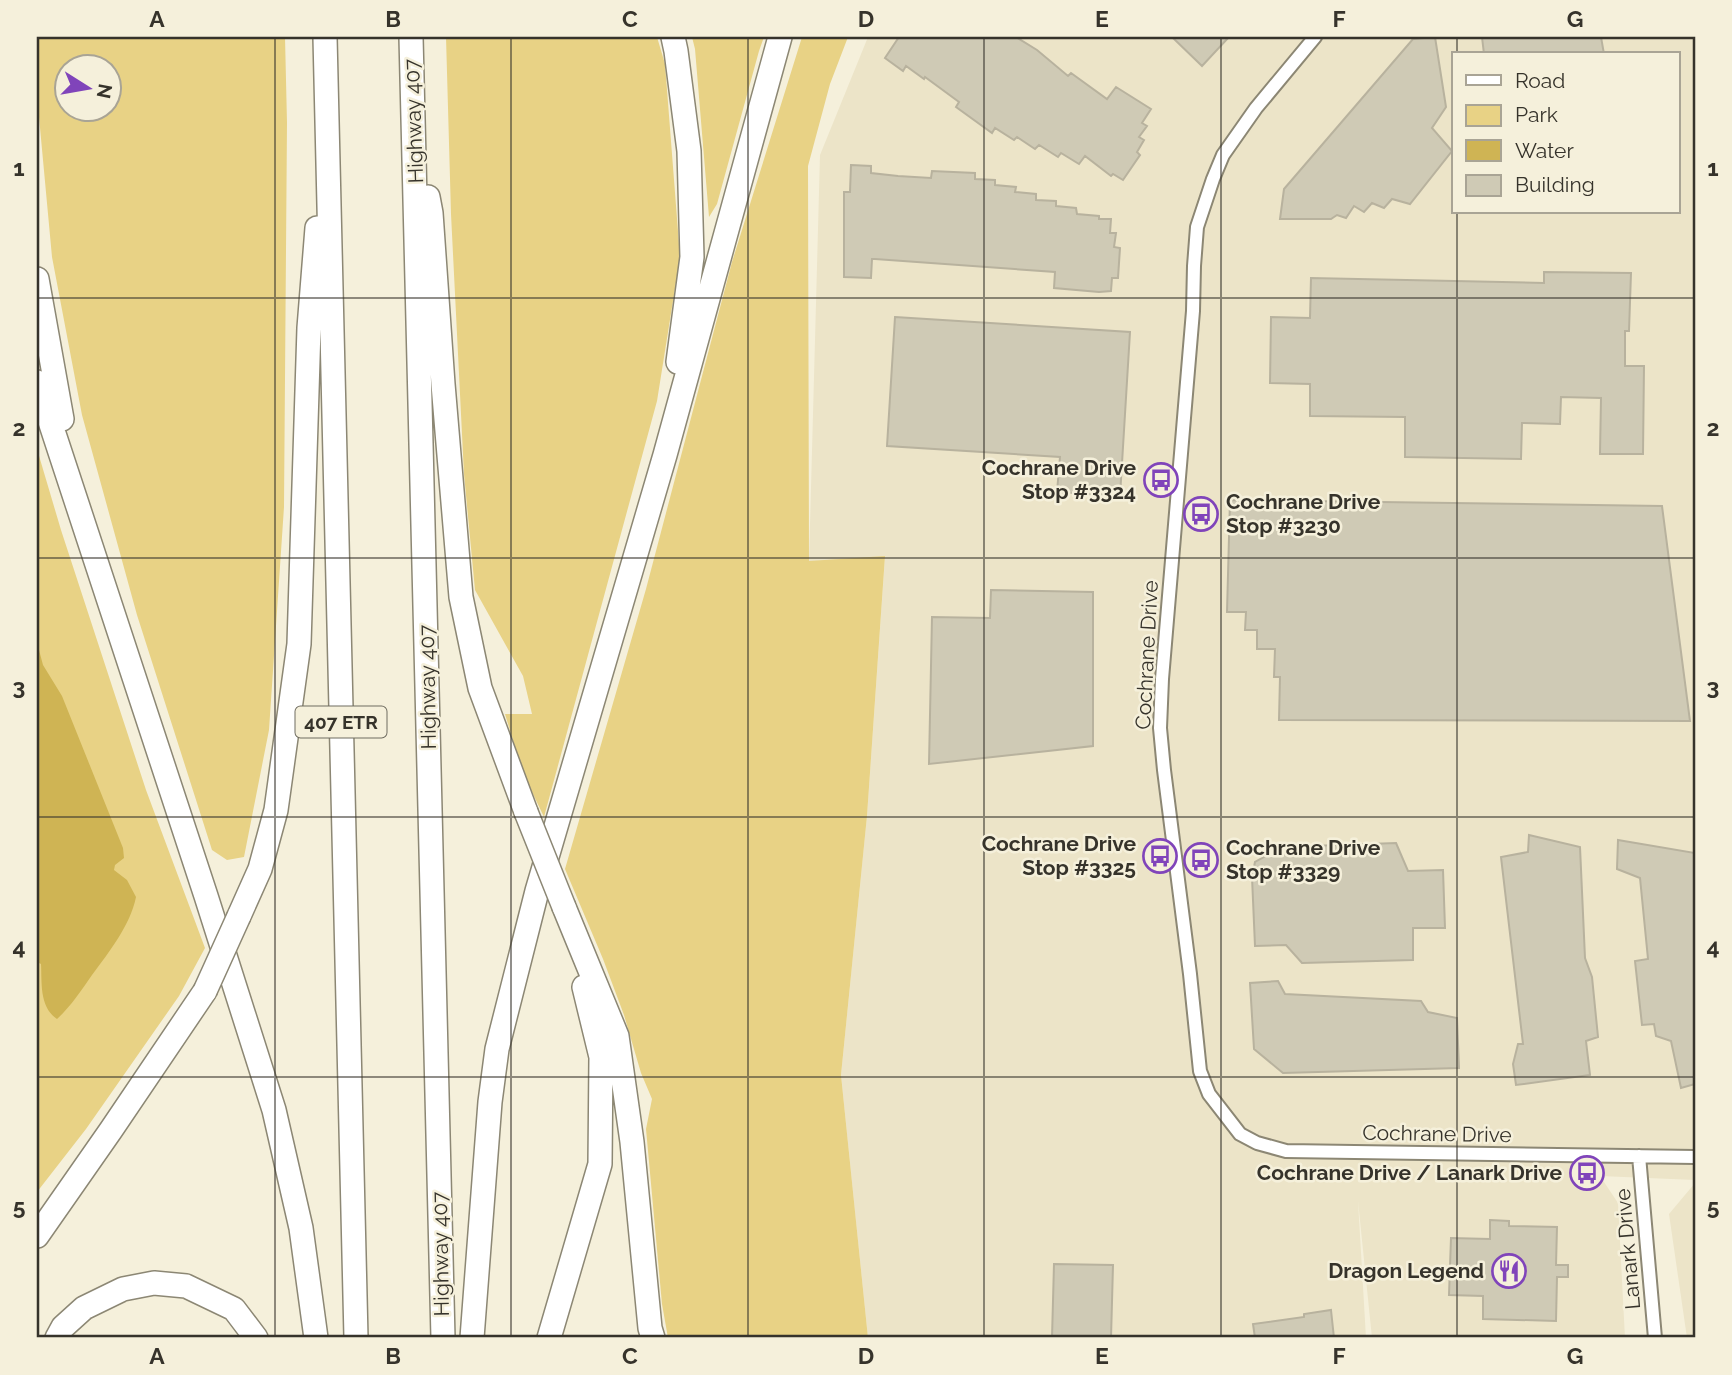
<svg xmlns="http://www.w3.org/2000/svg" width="1732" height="1375" font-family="Raleway,sans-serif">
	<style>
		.built { fill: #ece4c8; fill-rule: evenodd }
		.green { fill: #e8d285; fill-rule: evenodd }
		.water { fill: #cfb454 }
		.building { fill: #cfcab5; stroke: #b8b29e; stroke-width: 2 }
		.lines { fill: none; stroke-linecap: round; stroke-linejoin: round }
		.street-casing { stroke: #8c8774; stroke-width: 16 }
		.highway-casing { stroke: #8c8774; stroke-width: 26 }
		.street { stroke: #fff; stroke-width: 12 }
		.highway { stroke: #fff; stroke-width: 23 }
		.highway-bridge-casing { stroke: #8c8774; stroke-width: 26; stroke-linecap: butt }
		.highway-bridge { stroke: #fff; stroke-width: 23 }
		.grid { fill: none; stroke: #36332b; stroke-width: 2; stroke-opacity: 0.55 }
		.labels { text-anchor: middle; stroke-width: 5; stroke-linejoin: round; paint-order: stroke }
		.shield { fill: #f5f0db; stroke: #6f6c60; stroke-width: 2 }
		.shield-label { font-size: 19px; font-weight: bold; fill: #36332b }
		.street-label { font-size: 21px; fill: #36332b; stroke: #f5f0db }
		.poi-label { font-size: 21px; font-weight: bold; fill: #36332b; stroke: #f5f0db; text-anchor: end }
		.neatline { fill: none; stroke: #36332b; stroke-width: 2.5 }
		.grid-label { font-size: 23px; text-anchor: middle; font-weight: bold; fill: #36332b }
	</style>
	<rect width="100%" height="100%" fill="#f5f0db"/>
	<path class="built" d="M868,37H1695V1180L1600,1176L1618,1203L1625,1338H1372L1358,1201L1366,1338H868L841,1075L867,816L885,557L809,562L820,155ZM1454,54H1678V212H1454Z
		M1695,1183V1338H1687L1669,1214Z"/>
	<path class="green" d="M37,37H285L287,123L284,507L269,730L244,857L227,860L212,850L137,615L82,415L52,257L39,117ZM66,66H108V108H66Z
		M446,37H657L665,64L680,257L657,401L544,817L523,773L505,714H532L523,676L475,590L464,474L451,214Z
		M692,37H764L759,51L717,204L709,217L695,49Z
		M802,37H848L830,84L808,166L809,561L885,556L867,816L841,1075L868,1338H668L662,1304L646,1129L652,1099L641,1073L624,1015L603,959L565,869L646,589L732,262Z
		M37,449L61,530L146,790L205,948L179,996L86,1129L37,1192Z"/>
	<path class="water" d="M39,650L43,665L62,696L123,848L124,858L115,865L114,870L127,880L136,897C130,926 109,952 92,975C81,991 71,1006 57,1019C39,1007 42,982 41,964L37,962V651Z"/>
	<path class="building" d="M899,37H1016L1037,50L1068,76L1071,73L1107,99L1116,87L1151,109L1142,123L1147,126L1139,137L1144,140L1137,152L1140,155L1123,180L1113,174L1111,176L1085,156L1079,164L1061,153L1058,157L1039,145L1035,149L1017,137L1014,140L995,128L992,133L956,107L959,102L925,77L924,79L906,66L903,71L885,58Z
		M1172,37H1229L1202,66Z
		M1435,37L1446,107L1432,128L1452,151L1410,204L1392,199L1384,208L1372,203L1364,212L1354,206L1346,218L1337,215L1331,219H1280L1284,189L1413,39Z
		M1482,37H1601L1604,54H1484Z
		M851,165L871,166V173L898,176L931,178L932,171L975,173V179L995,180V185L1016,187L1015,192L1036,194V200L1056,201V206L1076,208L1077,214L1099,216V219H1111L1110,233H1116L1114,247L1120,248L1118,278H1112L1111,291L1099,292L1054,288L1055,272L875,259H872L871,278L844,277V192H850Z
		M1544,272L1631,273L1629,331H1625V366H1644L1643,454H1600L1601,398L1561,397L1560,424L1522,423L1521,459L1405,457V417L1310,416V384L1270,383L1271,317L1310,318L1311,278L1544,283Z
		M895,317L1130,332L1120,496L1057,492L1060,457L887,446Z
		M1230,500L1662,506L1690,721L1279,720L1280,677H1274L1275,649H1257V630H1245L1246,612H1227Z
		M991,590L1093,592V746L929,764L932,617L990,618Z
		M1529,835L1580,847L1585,958L1592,977L1598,1037L1586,1041L1590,1075L1516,1085L1513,1064L1518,1044H1523L1501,857L1528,852Z
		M1618,840L1695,853V1084L1681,1088L1671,1041L1656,1036L1654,1024L1642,1025L1635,961L1648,959L1640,878L1617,869Z
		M1396,843L1408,871L1443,870L1445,928H1413V960L1302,963L1286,945L1255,946L1252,877L1255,862L1282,847Z
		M1278,981L1285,994L1421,1001L1428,1012L1457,1018L1459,1068L1283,1073L1254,1049L1250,983Z
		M1490,1220L1509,1221V1226L1557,1227L1556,1265H1568V1277H1557L1556,1321L1483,1319V1296L1449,1295L1451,1238L1490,1239Z
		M1054,1264L1113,1265L1111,1338H1052Z
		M1331,1310L1334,1338H1255L1253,1324L1304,1317V1314Z"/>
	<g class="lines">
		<g class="street-casing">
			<path id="street" d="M1315,37L1256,108L1223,155L1213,179L1197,227L1194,266L1193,311L1162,679L1160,728L1164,770L1190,974L1200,1071L1209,1094L1240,1134L1257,1143L1286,1151L1695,1157
				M1639,1156L1655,1338"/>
		</g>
		<g class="highway-casing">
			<path id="highway" d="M325,37L356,1338
				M411,37L443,1338
				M673,37L676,51L689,151L692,257L678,362
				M428,197L431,213L443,384L461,597L480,688L526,812
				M37,279L62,419
				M37,382L206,896L274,1110L301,1228L316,1338
				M564,907L617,1036L632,1142L650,1328L653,1338
				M239,916L260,869L276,810L299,644L309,328L317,228
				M37,1236L111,1130L205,991
				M57,1338L63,1327L84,1308L123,1289L154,1283L186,1286L234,1309L256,1338
				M472,1338L490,1102L497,1049L537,891L665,455L780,37
				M549,1338L600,1164L601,1057L584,987"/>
		</g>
		<use href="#street" class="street"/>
		<use href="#highway" class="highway"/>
		<g class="highway-bridge-casing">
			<path id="highway-bridge" d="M526,812L564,907
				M205,991L239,916"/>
		</g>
		<use href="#highway-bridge" class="highway-bridge"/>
	</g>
	<path class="grid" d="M275,37V1338M511,37V1338M748,37V1338M984,37V1338M1221,37V1338M1457,37V54M1457,212V1338M37,298H1695M37,558H1695M37,817H1695M37,1077H1695"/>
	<defs>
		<g id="bus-ring" transform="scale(1.75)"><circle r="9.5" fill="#f5f0db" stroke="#8044ba" stroke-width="1.5"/><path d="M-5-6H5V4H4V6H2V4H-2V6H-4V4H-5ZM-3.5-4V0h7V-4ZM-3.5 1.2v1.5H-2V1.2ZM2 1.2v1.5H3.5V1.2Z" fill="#8044ba"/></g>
		<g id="restaurant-ring" transform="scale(1.75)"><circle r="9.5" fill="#f5f0db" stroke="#8044ba" stroke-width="1.5"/><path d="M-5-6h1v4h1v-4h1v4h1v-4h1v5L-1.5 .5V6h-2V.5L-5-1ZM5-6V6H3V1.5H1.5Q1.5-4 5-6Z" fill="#8044ba"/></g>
	</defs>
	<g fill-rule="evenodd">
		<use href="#bus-ring" x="1161" y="480"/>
		<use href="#bus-ring" x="1201" y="514"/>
		<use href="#bus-ring" x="1160" y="856"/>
		<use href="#bus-ring" x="1201" y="860"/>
		<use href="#bus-ring" x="1587" y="1173"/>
		<use href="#restaurant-ring" x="1509" y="1271"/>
	</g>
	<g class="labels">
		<rect class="shield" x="295.5" y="706.5" width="91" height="31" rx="5"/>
		<g class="shield-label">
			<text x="341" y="729">407 ETR</text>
		</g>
		<g class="street-label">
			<text transform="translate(414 121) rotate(-92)" y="7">Highway 407</text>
			<text transform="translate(1147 655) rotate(-87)" y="7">Cochrane Drive</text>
			<text transform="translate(428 687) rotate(-91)" y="7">Highway 407</text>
			<text transform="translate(1437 1134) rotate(1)" y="7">Cochrane Drive</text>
			<text transform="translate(1628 1249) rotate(-95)" y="7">Lanark Drive</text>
			<text transform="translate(441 1254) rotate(-91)" y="7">Highway 407</text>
		</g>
		<g class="poi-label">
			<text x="1136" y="475">Cochrane Drive<tspan x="1136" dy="24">Stop #3324</tspan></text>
			<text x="1226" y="509" text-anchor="start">Cochrane Drive<tspan x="1226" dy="24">Stop #3230</tspan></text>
			<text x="1136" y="851">Cochrane Drive<tspan x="1136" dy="24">Stop #3325</tspan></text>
			<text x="1226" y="855" text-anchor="start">Cochrane Drive<tspan x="1226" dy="24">Stop #3329</tspan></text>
			<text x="1562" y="1180">Cochrane Drive / Lanark Drive</text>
			<text x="1484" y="1278">Dragon Legend</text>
		</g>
	</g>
	<rect width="1732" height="1375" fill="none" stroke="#f5f0db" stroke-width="77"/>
	<rect x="1452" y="52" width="228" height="161" fill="#f5f0db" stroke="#a9a495" stroke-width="2"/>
	<rect x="1466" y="75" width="35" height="10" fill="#ffffff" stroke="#a9a495" stroke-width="2"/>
	<text x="1515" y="88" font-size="21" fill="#36332b">Road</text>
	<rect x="1466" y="105" width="35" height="21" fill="#e8d285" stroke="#a9a495" stroke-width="2"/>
	<text x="1515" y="122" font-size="21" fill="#36332b">Park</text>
	<rect x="1466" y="140" width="35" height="21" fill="#cfb454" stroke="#a9a495" stroke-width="2"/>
	<text x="1515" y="158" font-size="21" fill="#36332b">Water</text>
	<rect x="1466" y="175" width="35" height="21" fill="#cfcab5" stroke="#a9a495" stroke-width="2"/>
	<text x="1515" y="192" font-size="21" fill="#36332b">Building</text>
	<g transform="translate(88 88) rotate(101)"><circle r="33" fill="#f5f0db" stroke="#a9a495" stroke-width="2"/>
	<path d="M0-5L12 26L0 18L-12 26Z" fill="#8044ba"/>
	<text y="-10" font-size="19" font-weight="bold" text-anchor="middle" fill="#36332b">N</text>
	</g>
	<rect x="38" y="38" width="1656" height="1298" class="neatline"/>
	<g class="grid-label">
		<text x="157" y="27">A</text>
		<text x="393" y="27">B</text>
		<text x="630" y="27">C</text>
		<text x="866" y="27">D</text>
		<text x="1102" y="27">E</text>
		<text x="1339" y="27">F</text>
		<text x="1575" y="27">G</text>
		<text x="19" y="176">1</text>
		<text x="1713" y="176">1</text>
		<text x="19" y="436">2</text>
		<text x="1713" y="436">2</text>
		<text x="19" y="695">3</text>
		<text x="1713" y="695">3</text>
		<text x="19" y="955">4</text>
		<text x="1713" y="955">4</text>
		<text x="19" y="1215">5</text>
		<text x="1713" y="1215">5</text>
		<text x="157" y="1364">A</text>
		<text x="393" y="1364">B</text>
		<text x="630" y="1364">C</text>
		<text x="866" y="1364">D</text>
		<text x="1102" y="1364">E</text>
		<text x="1339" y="1364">F</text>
		<text x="1575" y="1364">G</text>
	</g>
</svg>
